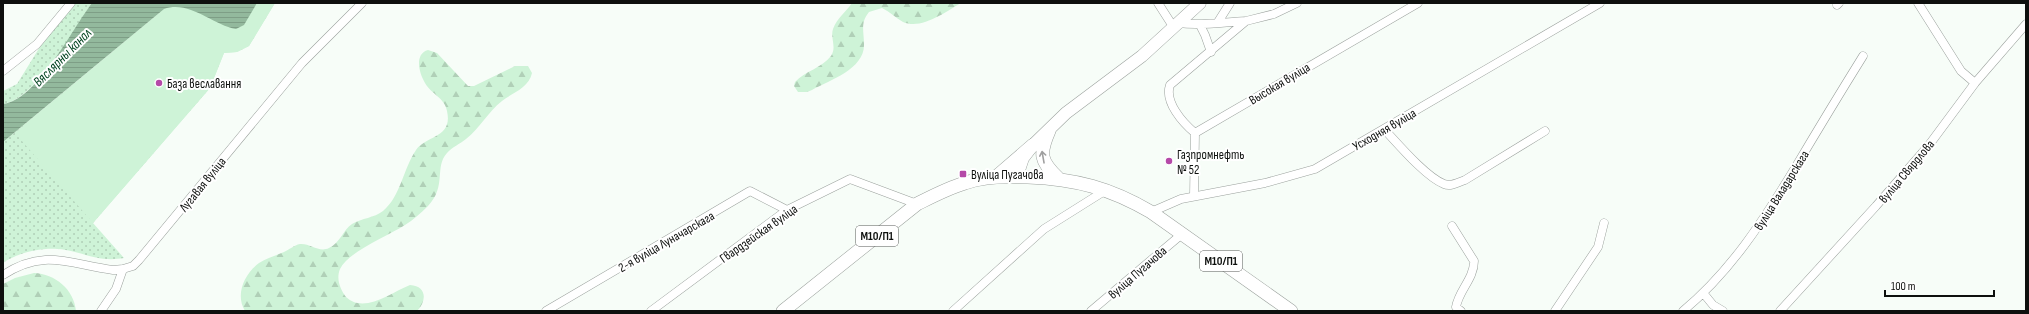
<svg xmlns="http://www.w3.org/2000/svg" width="2029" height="314" font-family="'Sofia Sans Condensed',sans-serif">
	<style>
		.grass { fill: url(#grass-dots) }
		.forest { fill: url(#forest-firs) }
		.pitch { fill: #cef3d7 }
		.water { fill: url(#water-rules) }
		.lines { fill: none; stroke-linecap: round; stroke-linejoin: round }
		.street-casing { stroke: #9ba19d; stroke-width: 9 }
		.secondary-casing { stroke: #9ba19d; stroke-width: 13 }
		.primary-casing { stroke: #9ba19d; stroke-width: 14 }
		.street { stroke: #fff; stroke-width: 8 }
		.secondary { stroke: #fff; stroke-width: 12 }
		.primary { stroke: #fff; stroke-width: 13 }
		.oneway { stroke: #9f9f9f }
		.poi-dot { fill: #b549a8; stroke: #fff; stroke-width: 1.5 }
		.labels { text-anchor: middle; stroke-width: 4; stroke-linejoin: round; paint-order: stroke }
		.shield { fill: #fff; stroke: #565856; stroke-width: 1 }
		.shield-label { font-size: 12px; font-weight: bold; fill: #0e100e }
		.poi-label { font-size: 13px; fill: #0e100e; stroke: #fff; text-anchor: start }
		.street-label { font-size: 13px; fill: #0e100e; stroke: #fff }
		.water-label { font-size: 14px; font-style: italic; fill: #00431f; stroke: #fff }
	</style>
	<defs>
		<pattern id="grass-dots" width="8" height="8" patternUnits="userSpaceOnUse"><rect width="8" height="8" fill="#cef3d7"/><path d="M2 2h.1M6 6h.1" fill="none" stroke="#b0cfb7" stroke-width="1.8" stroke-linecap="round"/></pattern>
		<pattern id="forest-firs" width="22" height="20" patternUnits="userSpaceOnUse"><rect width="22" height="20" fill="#cef3d7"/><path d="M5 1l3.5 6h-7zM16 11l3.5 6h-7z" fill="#b0cfb7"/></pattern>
		<pattern id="water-rules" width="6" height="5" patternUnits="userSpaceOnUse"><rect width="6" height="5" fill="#93b99d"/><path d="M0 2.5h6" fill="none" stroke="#7e9e86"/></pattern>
	</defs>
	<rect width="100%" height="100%" fill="#f7fdf8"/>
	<path class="grass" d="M67,3H92C74,29 35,100 3,104V91L17,84Z
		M275,3L249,46L237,52L224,53L210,88L93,223L124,258C95,263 81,250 57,249C40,248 17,253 3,263V142L160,13Z"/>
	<path class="forest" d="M852,3H961C945,12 922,30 903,22C896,18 890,12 882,8L869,12C860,23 864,31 864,44C865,69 830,80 812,90L807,92H798L794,86L795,82C805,71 822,68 831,56C837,47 830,38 833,29C837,18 846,12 852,3Z
		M428,50L437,53L468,86H474L515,66H528L532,73C529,88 512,93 502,101C488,112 480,128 466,139C460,144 452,147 447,153C434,167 447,186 428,206C421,213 413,220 405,225C388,236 349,251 340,269C336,279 340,289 346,297C364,314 390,293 410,285C427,286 427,301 417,311H245C235,295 244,274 259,263C267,258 275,256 284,252C289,250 294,245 300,244C310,243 319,253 329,248C340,243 343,230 352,224C362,218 374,218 383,211C401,196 403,169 416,150C427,135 453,138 447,111C445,98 431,94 425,83C419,73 414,54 428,50Z
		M34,273C55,274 74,289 76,311H3V284L15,278Z"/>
	<path class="pitch" d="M144,3H275L249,46L237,52L224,53L210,88L93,223L15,133L159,13Z"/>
	<path class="water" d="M92,3H257L244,25L236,29C212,25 190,0 164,9L3,142V104C37,100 72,29 92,3Z"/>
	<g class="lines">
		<g class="street-casing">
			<path id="street" d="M1158,3L1174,28
				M1918,3L1961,71L1975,83
				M1837,5L1839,3
				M1218,22L1230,3
				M1179,23C1201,26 1224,22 1246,21
				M1200,25L1205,35L1211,52
				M3,71L37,44L71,3
				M1384,129C1398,144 1426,177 1444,184C1451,187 1459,182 1465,180L1545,131
				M1195,133C1183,123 1164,102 1170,85L1246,21L1274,14L1297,3
				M1194,196L1195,133L1418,3
				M1151,212L1181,199L1265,183L1315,169L1600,3
				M1452,226L1474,261C1474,279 1459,290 1456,307L1461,311
				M3,275C44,248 69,264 113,270L123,269L133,266L139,260L302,63L362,3
				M1704,294L1713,305L1723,311
				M101,311L116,289L123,269
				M546,311L750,191L787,210
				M651,311L787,210L850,179L917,204
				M953,311L1044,229L1106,190
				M1091,311L1182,234
				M1555,311L1598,247L1604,223
				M1683,311C1731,271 1763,221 1795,168C1817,131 1840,93 1863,56
				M1780,311L1876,206L1929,145L1975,83L2026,24"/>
		</g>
		<g class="secondary-casing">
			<path id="secondary" d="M1017,176L1023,158L1033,145L1066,113L1142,56L1200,3"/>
		</g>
		<g class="primary-casing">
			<path id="primary" d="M1049,131C1039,154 1040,161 1058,178
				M996,177L1033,145
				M783,311L917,204C933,196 948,188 965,183C985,176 1007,176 1028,177C1076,179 1110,188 1151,212L1291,311"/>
		</g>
		<use href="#street" class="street"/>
		<use href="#secondary" class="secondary"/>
		<use href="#primary" class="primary"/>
	</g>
	<defs><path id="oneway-shaft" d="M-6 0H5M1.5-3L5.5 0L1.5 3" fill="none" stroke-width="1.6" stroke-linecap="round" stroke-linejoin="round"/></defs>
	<use class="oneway" href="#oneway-shaft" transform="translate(1043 157) rotate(-100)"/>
	<g class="poi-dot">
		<circle cx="159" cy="83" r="4"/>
		<circle cx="1169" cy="161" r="4"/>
		<rect x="959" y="170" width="8" height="8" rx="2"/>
	</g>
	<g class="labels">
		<g class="shield">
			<rect x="856" y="226" width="42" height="20" rx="3"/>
			<rect x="1200" y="251" width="42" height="20" rx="3"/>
		</g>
		<g class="shield-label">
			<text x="877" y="240">М10/П1</text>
			<text x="1221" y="265">М10/П1</text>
		</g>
		<g class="poi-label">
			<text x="167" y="88">База веславання</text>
			<text x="1177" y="159">Газпромнефть<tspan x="1177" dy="15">№ 52</tspan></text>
			<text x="971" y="179">Вуліца Пугачова</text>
		</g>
		<g class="street-label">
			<text transform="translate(1279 83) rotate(-31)" y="5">Высокая вуліца</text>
			<text transform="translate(1384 129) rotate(-30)" y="5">Усходняя вуліца</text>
			<text transform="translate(1906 171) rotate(-50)" y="5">вуліца Свярдлова</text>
			<text transform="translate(202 184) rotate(-51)" y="5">Лугавая вуліца</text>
			<text transform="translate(1781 190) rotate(-58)" y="5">вуліца Валадарскага</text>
			<text transform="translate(758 233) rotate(-35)" y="5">Гвардзейская вуліца</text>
			<text transform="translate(666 241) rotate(-30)" y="5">2-я вуліца Луначарскага</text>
			<text transform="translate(1137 272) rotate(-41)" y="5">вуліца Пугачова</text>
		</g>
		<g class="water-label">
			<text transform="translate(62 57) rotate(-45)" y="5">Вяслярны канал</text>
		</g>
	</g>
	<rect width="2029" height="314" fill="none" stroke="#0e100e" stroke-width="8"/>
	<path d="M1885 290v6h109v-6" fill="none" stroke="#0e100e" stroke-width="2"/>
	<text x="1891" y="290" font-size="12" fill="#0e100e" stroke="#ffffff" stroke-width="3" paint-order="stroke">100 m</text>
</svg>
